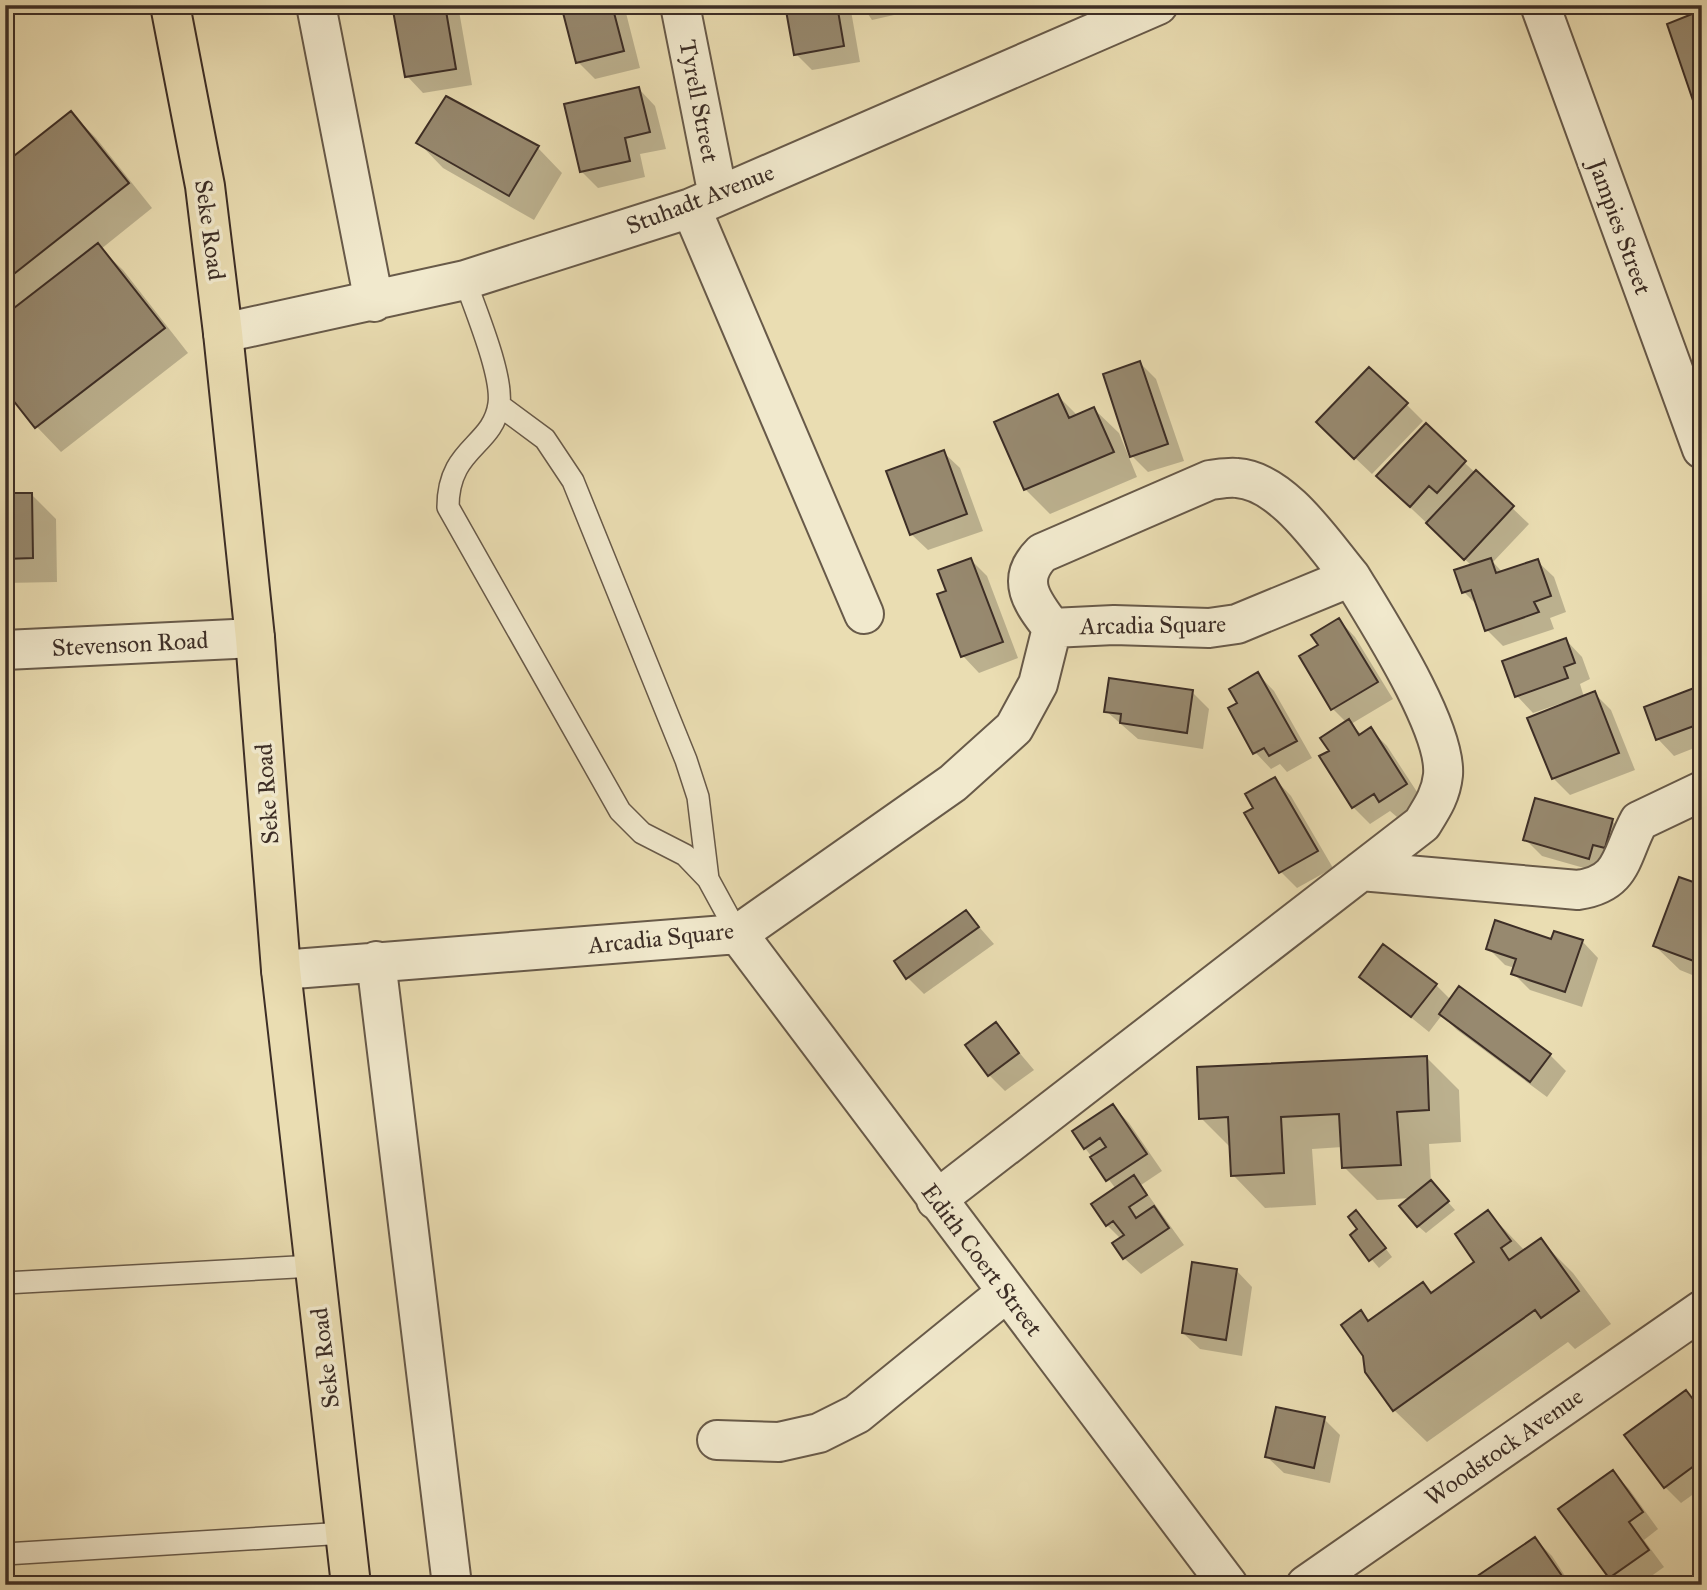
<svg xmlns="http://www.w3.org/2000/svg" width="1707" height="1590" font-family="'IM FELL Great Primer',serif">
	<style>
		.shadow { fill: #0003 }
		.building { fill: #97896f; stroke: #3d2e26; stroke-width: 2 }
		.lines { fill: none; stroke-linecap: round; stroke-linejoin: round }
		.service-casing { stroke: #685a49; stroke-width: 24 }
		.minor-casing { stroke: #685a49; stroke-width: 42 }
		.primary-casing { stroke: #3d2e26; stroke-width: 42 }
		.service { stroke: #f1e9cd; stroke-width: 21 }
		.minor { stroke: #f1e9cd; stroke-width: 38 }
		.primary { stroke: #eaddb2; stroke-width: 38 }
		.labels { text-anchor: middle; stroke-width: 7; stroke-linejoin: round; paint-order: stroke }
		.street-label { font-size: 24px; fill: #3d2e26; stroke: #f1e9cd }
	</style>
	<rect width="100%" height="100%" fill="#eaddb2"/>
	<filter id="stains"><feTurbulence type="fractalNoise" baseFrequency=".00286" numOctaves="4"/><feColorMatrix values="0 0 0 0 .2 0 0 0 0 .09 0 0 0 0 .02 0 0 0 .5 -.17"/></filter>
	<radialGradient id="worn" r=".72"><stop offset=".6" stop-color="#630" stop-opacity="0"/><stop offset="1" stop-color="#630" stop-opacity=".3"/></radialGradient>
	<path class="shadow" d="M394,5H458L472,85L423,93L407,76Z
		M464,5H492L469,10Z
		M563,5H624L640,68L595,79L578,62Z
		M787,5H850L860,62L812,70L796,54Z
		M862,5H892L894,15L872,20Z
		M639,89L655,106L666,149L640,154L645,177L598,188L581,171Z
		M71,113L96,138L152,208L101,249L123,270L188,353L61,452L37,427L5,387L16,309L5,298V165Z
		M419,143L538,148L562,173L534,220L443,168Z
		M1140,363L1156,379L1184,461L1148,472L1132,456Z
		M1058,396L1078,416L1094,409L1119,433L1137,477L1050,514L1025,489Z
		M1406,404L1423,421L1372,474L1335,439Z
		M1426,426L1529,524L1493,562L1503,573L1537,561L1554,577L1566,612L1550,618L1554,629L1503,646L1487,630L1479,607L1464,592L1472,566L1395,493Z
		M943,452L960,468L983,531L928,550L911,534Z
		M31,494L56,519L57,582L5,583V495Z
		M971,560L987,576L1018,658L979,673L963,656Z
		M1339,620L1355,637L1393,699L1351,724L1362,735L1371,730L1387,746L1423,801L1397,817L1390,811L1370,824L1353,807L1322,757L1331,752L1347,723L1333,709L1320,646Z
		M1566,640L1582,657L1590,679L1580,684L1584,697L1594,693L1611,710L1635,770L1570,795L1553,778L1530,719L1563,706L1562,703L1533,713L1517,696Z
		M1258,674L1274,691L1312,758L1287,772L1280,764L1271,769L1255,752L1240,703Z
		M1702,687V745L1674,756L1658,739Z
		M1192,692L1209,709L1203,749L1138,739L1106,711Z
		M1275,779L1291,796L1333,868L1297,888L1281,872L1256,808Z
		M1612,821L1629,838L1605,874L1542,856L1525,839Z
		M1702,887V979L1680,970L1655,946Z
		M966,912L994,944L924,994L908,978Z
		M1552,941H1582L1598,958L1582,1007L1530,990L1513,973L1515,968L1505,965L1488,948Z
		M1361,977L1436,985L1451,1000L1550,1055L1566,1071L1547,1097L1457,1030L1442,1015L1429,1032Z
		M995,1024L1034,1070L1005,1091L989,1075Z
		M1426,1057L1459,1090L1461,1142L1429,1144L1431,1183L1455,1210L1426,1233L1418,1226L1412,1198L1377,1200L1344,1167L1343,1147L1312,1149L1316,1205L1265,1208L1233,1175L1231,1148L1201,1118Z
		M1113,1106L1129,1123L1162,1171L1141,1185L1184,1245L1141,1274L1124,1258L1121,1239L1107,1225L1116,1189L1085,1148Z
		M1488,1212L1525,1251L1540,1240L1573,1273L1611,1324L1575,1349L1568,1342L1427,1442L1394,1410L1361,1313L1370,1322L1423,1284L1433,1294L1477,1262Z
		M1364,1220L1392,1257L1379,1268L1352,1236Z
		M1236,1270L1252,1287L1242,1356L1200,1349L1183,1333Z
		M1685,1392L1702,1409V1488L1681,1503L1665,1487Z
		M1324,1419L1340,1435L1330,1483L1284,1473L1267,1457Z
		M1613,1472L1629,1489L1658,1529L1644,1540L1664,1567L1639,1585H1618L1561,1509Z
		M1535,1539L1552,1556L1571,1585H1480Z"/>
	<path class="building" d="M392,5H445L456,69L405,77Z
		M561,5H612L624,51L576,63Z
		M785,5H837L844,46L794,55Z
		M1702,10V127L1667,24Z
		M639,87L650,132L625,138L630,161L580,172L564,104Z
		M446,96L539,146L509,196L416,143Z
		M71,111L129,183L5,281V163Z
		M98,243L165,328L35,428L5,390V315Z
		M1140,361L1168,444L1130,457L1103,374Z
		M1369,367L1408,403L1354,459L1316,422Z
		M1058,394L1069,418L1094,407L1114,452L1024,490L994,422Z
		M1426,423L1466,461L1437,493L1429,486L1410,507L1376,476Z
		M944,450L967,514L910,535L886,471Z
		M1476,470L1514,506L1464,560L1426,523Z
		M5,493H32L33,558L5,559Z
		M971,558L1003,642L961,657L937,594L946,591L938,570Z
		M1491,558L1496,573L1538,559L1551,596L1534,602L1539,612L1485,631L1471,590L1462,593L1454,570Z
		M1339,618L1378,682L1331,710L1299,656L1318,645L1311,635Z
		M1566,638L1575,663L1564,667L1568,678L1515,697L1502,661Z
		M1258,672L1297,741L1269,756L1264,748L1253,754L1228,708L1237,703L1229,689Z
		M1109,678L1193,690L1187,733L1120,723L1121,714L1104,712Z
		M1702,685V723L1656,740L1644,707Z
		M1595,691L1619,753L1552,779L1527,718Z
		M1349,719L1359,735L1371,727L1407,784L1379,802L1374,794L1352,808L1319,756L1329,751L1320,738Z
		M1275,777L1318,851L1279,873L1244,813L1253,808L1245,794Z
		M1535,798L1613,819L1605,848L1593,845L1589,859L1523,840Z
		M1679,877L1702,885V964L1653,946Z
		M966,910L979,927L906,979L894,961Z
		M1495,920L1551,939L1554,931L1583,940L1565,992L1511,974L1516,959L1486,949Z
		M1383,944L1437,984L1411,1017L1359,977Z
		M1459,986L1551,1054L1530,1082L1439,1014Z
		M996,1022L1019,1053L988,1076L965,1045Z
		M1427,1056L1429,1110L1397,1112L1401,1165L1342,1168L1339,1114L1281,1117L1284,1173L1231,1176L1228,1117L1199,1119L1197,1067Z
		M1113,1104L1147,1154L1106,1181L1090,1157L1106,1147L1100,1138L1084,1149L1072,1131Z
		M1134,1175L1147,1195L1129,1207L1136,1218L1154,1206L1169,1228L1123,1259L1112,1243L1124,1235L1113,1221L1106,1226L1091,1204Z
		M1431,1180L1449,1201L1417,1227L1399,1206Z
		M1356,1210L1386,1248L1369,1261L1350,1235L1357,1229L1348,1217Z
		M1488,1210L1511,1241L1501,1248L1509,1260L1541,1238L1579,1291L1541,1318L1535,1310L1393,1411L1365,1372L1363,1356L1341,1325L1361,1310L1368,1321L1423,1282L1431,1293L1474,1262L1455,1234Z
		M1192,1262L1237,1269L1226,1340L1182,1333Z
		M1686,1390L1702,1411V1460L1664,1488L1624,1435Z
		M1276,1407L1325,1417L1314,1468L1265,1457Z
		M1613,1470L1643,1512L1629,1522L1649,1550L1609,1578L1558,1509Z
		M1535,1537L1562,1576L1549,1585H1478L1473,1579Z"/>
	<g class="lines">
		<g class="service-casing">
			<path id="service" d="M465,280C475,309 503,375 499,404C493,447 448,447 448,507L620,811L642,833L685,855L708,879L738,934
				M499,405L545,439L573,481L686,760L698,797L708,879
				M5,1283L314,1266
				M5,1554L345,1533"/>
		</g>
		<g class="minor-casing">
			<path id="minor" d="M316,5L374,302
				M680,5L718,196
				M1540,5L1702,449
				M691,208L864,614
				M223,333L465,280L691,208L1158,5
				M1052,628C1032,602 1015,580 1042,553L1210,480C1219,479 1228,477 1237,478C1283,481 1324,545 1351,577
				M5,650L255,638
				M1361,871L1578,890C1624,883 1620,856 1639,821L1702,791
				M738,934L1228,1585
				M376,961L452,1585
				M281,970L738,934L953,783L1014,728L1038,684L1052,628L1114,625L1209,628L1237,624L1351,577C1377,620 1447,728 1443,775C1441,795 1432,808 1422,824L936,1200
				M717,1440L779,1442L819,1433L857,1414L1007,1292
				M1306,1585L1702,1310"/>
		</g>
		<g class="primary-casing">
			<path id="primary" d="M170,5L205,186L223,333L255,638L281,970L351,1585"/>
		</g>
		<use href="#service" class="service"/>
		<use href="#minor" class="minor"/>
		<use href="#primary" class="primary"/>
	</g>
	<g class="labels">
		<g class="street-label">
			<text transform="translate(699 101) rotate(79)" y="8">Tyrell Street</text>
			<text transform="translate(700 199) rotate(-21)" y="8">Stuhadt Avenue</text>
			<text transform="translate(1620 227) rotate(70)" y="8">Jampies Street</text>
			<text transform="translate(210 230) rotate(82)" y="8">Seke Road</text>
			<text transform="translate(1153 625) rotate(-1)" y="8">Arcadia Square</text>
			<text transform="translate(130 644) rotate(-3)" y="8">Stevenson Road</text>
			<text transform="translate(267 794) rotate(-94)" y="8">Seke Road</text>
			<text transform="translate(661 938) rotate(-6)" y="8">Arcadia Square</text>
			<text transform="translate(982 1260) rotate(53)" y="8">Edith Coert Street</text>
			<text transform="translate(325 1358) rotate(-97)" y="8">Seke Road</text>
			<text transform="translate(1504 1447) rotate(-35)" y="8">Woodstock Avenue</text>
		</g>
	</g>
	<rect width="1707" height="1590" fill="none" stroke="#eaddb2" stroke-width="28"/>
	<rect x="7" y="7" width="1693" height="1576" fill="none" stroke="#3d2e26" stroke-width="3.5"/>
	<rect x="14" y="14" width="1679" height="1562" fill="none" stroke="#3d2e26" stroke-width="2"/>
	<rect width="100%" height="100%" filter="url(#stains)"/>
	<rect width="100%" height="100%" fill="url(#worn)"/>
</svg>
